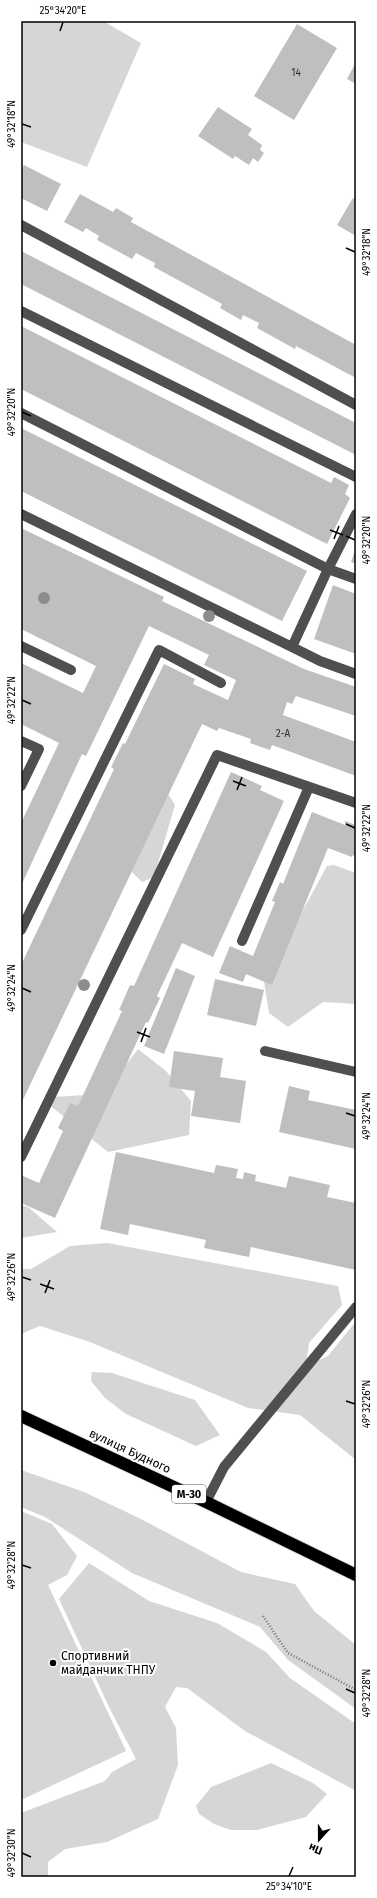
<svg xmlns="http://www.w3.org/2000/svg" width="377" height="1898" font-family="'Fira Sans',sans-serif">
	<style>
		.green { fill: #d6d6d6 }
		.building { fill: #bfbfbf }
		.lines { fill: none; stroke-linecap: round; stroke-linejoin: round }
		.highway-casing { stroke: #dbdbdb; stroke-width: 14 }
		.path { stroke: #717171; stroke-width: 2.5; stroke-dasharray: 1 2; stroke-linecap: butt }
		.minor { stroke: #4f4f4f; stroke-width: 10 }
		.highway { stroke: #000; stroke-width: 12 }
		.tree { fill: #8c8c8c }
		.ticks { fill: none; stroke: #000; stroke-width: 1.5 }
		.poi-dot { fill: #000; stroke: #fff; stroke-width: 1.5 }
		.labels { text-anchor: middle; stroke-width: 4; stroke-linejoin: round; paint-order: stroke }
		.number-label { font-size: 10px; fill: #303030 }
		.shield { fill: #fff; stroke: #4c4c4c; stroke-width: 1 }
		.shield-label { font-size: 11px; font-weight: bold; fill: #000 }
		.street-label { font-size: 12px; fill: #000; stroke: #fff }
		.poi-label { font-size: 12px; fill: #000; stroke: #fff; text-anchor: start }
		.neatline { fill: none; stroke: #000; stroke-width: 1.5 }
		.ticks-label { font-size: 10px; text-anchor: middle; fill: #000 }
	</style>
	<rect width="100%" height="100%" fill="#fff"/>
	<path class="green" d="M21,21H103L141,43L87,167L21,142Z
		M165,789L175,805L154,877L142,882L131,871Z
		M334,865L356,873V1004L323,1002L288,1027L269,1013L261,963L284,945L327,866Z
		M138,1049L166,1071L191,1101L189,1135L108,1152L48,1104L52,1097L103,1094Z
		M21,1205L28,1207L57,1232L21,1238Z
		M107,1243L338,1286L342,1305L309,1343L307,1357L315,1362L328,1356L356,1321V1460L300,1415L248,1408L90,1342L40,1326L21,1334V1269H31L70,1246Z
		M92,1372L112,1373L195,1400L220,1435L196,1446L126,1414L105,1398L91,1381Z
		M21,1470L84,1492L139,1518L241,1572L295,1584L314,1611L356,1645V1709L288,1660L260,1627L132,1573L45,1517L21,1507Z
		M21,1511L52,1524L77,1556L67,1575L48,1585L126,1751L21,1800Z
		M89,1563L149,1601L217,1623L266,1652L290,1678L356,1724V1791L245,1731L187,1688L176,1687L165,1707L176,1728L178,1765L158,1819L107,1842L65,1849L48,1862V1877H21V1813L105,1781L112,1772L136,1759L109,1707L59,1599Z
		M271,1763L313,1783L327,1794L306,1817L257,1830H231L214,1824L199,1814L196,1806L211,1787Z"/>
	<path class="building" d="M297,24L337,48L294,120L254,96Z
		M356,62V84L347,79Z
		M218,107L252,129L248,135L262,145L260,150L264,153L258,162L253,158L249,165L235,156L233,159L198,136Z
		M24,165L61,184L47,211L21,198V171Z
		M80,194L113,212L116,208L133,218L131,222L356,345V378L296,346L295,349L257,328L259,323L243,315L241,320L220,308L222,304L154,267L155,263L136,253L132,259L97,240L99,236L86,228L83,232L64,222Z
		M353,198L356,200V236L337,225Z
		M21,251L356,423V455L21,284Z
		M21,326L331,483L334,477L349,485L345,494L350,498L327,544L21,389Z
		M21,428L307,571L282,621L21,491Z
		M21,528L164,597L162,601L304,669L356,687V716L296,696L292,704L287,702L283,715L356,742V776L272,745L270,750L250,743L251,739L219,728L217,731L202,724L21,1104V965L114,769L111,767L123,743L125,744L164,664L195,679L193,684L228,700L236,680L204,665L209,655L149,626L86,756L82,754L21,886V823L59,743L21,724V663L83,693L96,666L21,629Z
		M356,548V564L351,562Z
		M333,585L356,594V654L314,639Z
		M231,772L262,786L260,790L284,801L213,957L182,943L157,996L160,998L148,1023L146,1022L55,1218L21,1203V1175L39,1183L63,1131L58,1128L70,1103L78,1106L122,1011L119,1010L130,985L134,986Z
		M312,812L345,825V821L356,825V857L352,855V857L328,848L272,985L246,974L243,982L219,973L230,946L253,956L275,902L272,901L280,882L283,884Z
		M176,968L195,976L164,1054L144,1046Z
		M215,979L264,990L256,1026L207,1015Z
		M174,1051L223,1058L220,1077L246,1081L240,1123L191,1116L195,1091L169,1087Z
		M289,1086L310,1091L308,1100L356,1110V1149L279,1132Z
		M116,1152L214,1173L216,1165L238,1169L236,1178L243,1179L244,1172L256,1175L255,1181L286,1188L289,1176L330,1185L327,1197L356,1203V1270L251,1247L249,1257L204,1248L206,1240L130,1224L128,1235L100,1229Z"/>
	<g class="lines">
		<g class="highway-casing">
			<path id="highway" d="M21,1416L206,1502L356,1575"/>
		</g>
		<path class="path" d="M263,1616L288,1653L356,1690"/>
		<path class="minor" d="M21,225L356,405
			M21,311L356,477
			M21,413L328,569L292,647L21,514
			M356,514L328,569L356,579
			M21,646L71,670
			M292,647L320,661L356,674
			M21,741L39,749L21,786
			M21,930L159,650L221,683
			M242,941L309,787
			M265,1051L356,1072
			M21,1157L217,755L356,803
			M206,1502L224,1467L356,1307"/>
		<use href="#highway" class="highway"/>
	</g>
	<g class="tree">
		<circle cx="44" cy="598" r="6"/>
		<circle cx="209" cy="616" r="6"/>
		<circle cx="84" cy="985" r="6"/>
	</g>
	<path class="ticks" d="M60,31L63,22M22,124L31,127M346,248L355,252M22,412L31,416M330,530L343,535M346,536L355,540M334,539L339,526M22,700L31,704M233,781L246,786M237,790L242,777M346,824L355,828M22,988L31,992M137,1032L150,1037M141,1042L146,1028M346,1113L355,1116M22,1277L31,1280M40,1284L54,1289M45,1293L50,1280M346,1401L355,1404M22,1565L31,1568M346,1689L355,1693M22,1853L31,1857M289,1876L293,1867"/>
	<circle class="poi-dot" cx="53" cy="1663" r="4"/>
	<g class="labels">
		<g class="number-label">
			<text x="296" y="76">14</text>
			<text x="283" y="737">2-А</text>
		</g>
		<rect class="shield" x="172" y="1485" width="34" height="18" rx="3"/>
		<g class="shield-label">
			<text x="189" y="1498">М-30</text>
		</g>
		<g class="street-label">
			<text transform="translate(130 1451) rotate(25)" y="4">вулиця Будного</text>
		</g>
		<g class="poi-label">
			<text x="61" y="1660">Спортивний<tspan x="61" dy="14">майданчик ТНПУ</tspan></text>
		</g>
	</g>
	<rect width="377" height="1898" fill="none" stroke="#ffffff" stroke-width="44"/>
	<g transform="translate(319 1840) rotate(201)" stroke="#ffffff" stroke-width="3" paint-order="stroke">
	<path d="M0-3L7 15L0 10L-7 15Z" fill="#000000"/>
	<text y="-6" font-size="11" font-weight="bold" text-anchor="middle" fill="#000000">Пн</text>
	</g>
	<rect x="22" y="22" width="333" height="1854" class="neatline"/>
	<g class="ticks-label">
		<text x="63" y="14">25°34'20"E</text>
		<text transform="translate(11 124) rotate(-90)" y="4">49°32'18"N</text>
		<text transform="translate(366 252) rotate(-90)" y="4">49°32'18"N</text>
		<text transform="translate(11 412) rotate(-90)" y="4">49°32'20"N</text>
		<text transform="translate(366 540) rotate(-90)" y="4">49°32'20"N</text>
		<text transform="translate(11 700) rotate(-90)" y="4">49°32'22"N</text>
		<text transform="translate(366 828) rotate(-90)" y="4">49°32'22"N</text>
		<text transform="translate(11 988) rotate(-90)" y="4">49°32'24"N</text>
		<text transform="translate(366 1116) rotate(-90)" y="4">49°32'24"N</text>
		<text transform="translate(11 1277) rotate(-90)" y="4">49°32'26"N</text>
		<text transform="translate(366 1404) rotate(-90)" y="4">49°32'26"N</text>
		<text transform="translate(11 1565) rotate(-90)" y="4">49°32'28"N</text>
		<text transform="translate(366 1693) rotate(-90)" y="4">49°32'28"N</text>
		<text transform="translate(11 1853) rotate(-90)" y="4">49°32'30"N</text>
		<text x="289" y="1890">25°34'10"E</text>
	</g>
</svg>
